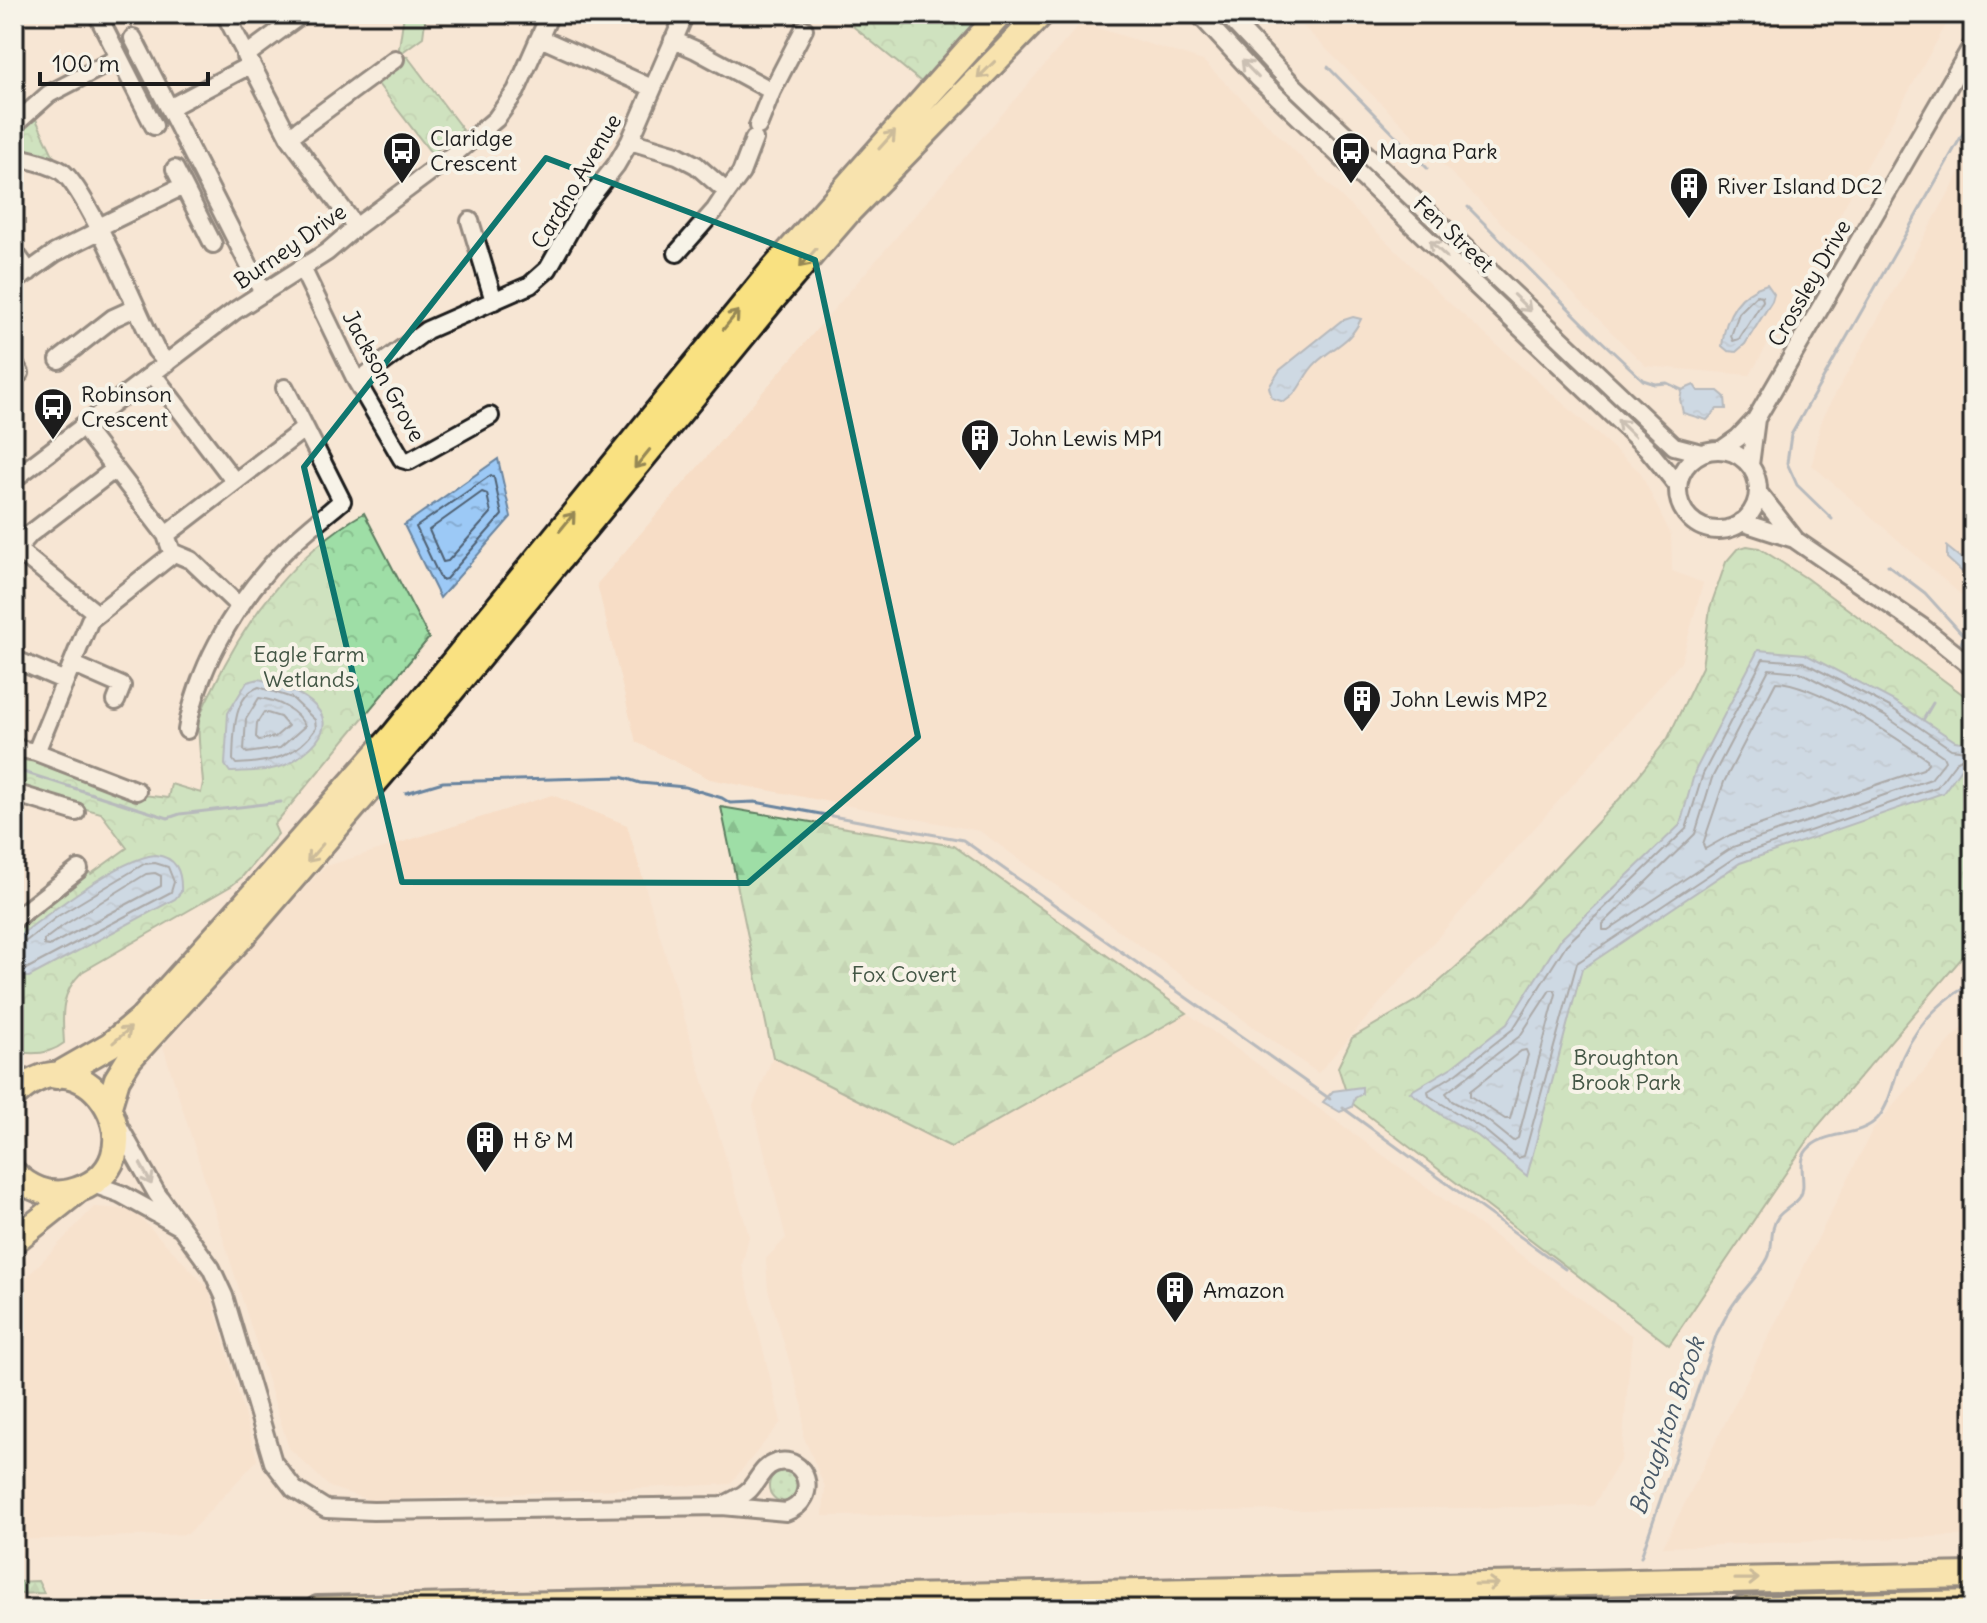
<svg xmlns="http://www.w3.org/2000/svg" width="1987" height="1623" font-family="Delius,sans-serif">
	<style>
		.built { fill: #f7ddc6 }
		.grass { fill: url(#grass-dots); stroke: #5d7d61; stroke-width: 2 }
		.forest { fill: url(#forest-firs); stroke: #5d7d61; stroke-width: 2 }
		.park { fill: url(#park-crowns); stroke: #5d7d61; stroke-width: 2 }
		.water { fill: url(#water-ripples); stroke: #69849f; stroke-width: 2 }
		.lines { fill: none; stroke-linecap: round; stroke-linejoin: round }
		.shore { stroke: #4f6173; stroke-width: 2 }
		.stream { stroke: #69849f; stroke-width: 3 }
		.minor-casing { stroke: #1c1c1c; stroke-width: 22 }
		.highway-casing { stroke: #1c1c1c; stroke-width: 30 }
		.minor { stroke: #f7f3e8; stroke-width: 16 }
		.highway { stroke: #f9e181; stroke-width: 24 }
		.oneway { stroke: #94928c }
		.oneway2 { stroke: #968854 }
		.marked { fill: none; stroke: #0f766e; stroke-width: 6; stroke-linejoin: round }
		.labels { text-anchor: middle; stroke-width: 8; stroke-linejoin: round; paint-order: stroke }
		.poi-label { font-size: 22px; fill: #1c1c1c; stroke: #f7f3e8; text-anchor: start }
		.street-label { font-size: 22px; fill: #1c1c1c; stroke: #f7f3e8 }
		.park-label { font-size: 22px; fill: #435645; stroke: #f7f3e8 }
		.water-label { font-size: 24px; font-style: italic; fill: #495968; stroke: #f7f3e8 }
	</style>
	<defs>
		<pattern id="grass-dots" width="8" height="8" patternUnits="userSpaceOnUse" patternTransform="scale(2)"><rect width="8" height="8" fill="#9edea6"/><path d="M2 2h.1M6 6h.1" fill="none" stroke="#88be8e" stroke-width="1.8" stroke-linecap="round"/></pattern>
		<pattern id="forest-firs" width="22" height="20" patternUnits="userSpaceOnUse" patternTransform="scale(2)"><rect width="22" height="20" fill="#9edea6"/><path d="M5 1l3.5 6h-7zM16 11l3.5 6h-7z" fill="#88be8e"/></pattern>
		<pattern id="park-crowns" width="20" height="18" patternUnits="userSpaceOnUse" patternTransform="scale(2)"><rect width="20" height="18" fill="#9edea6"/><path d="M2 6a3 3 0 1 1 6 0M12 15a3 3 0 1 1 6 0" fill="none" stroke="#88be8e"/></pattern>
		<pattern id="water-ripples" width="26" height="14" patternUnits="userSpaceOnUse" patternTransform="scale(2)"><rect width="26" height="14" fill="#9cc9f6"/><path d="M2 4q2-2 4 0t4 0M15 11q2-2 4 0t4 0" fill="none" stroke="#86acd2"/></pattern>
	</defs>
	<rect width="100%" height="100%" fill="#f7e6d4"/>
	<filter id="ink" filterUnits="userSpaceOnUse"><feTurbulence type="fractalNoise" baseFrequency=".0125" numOctaves="2"/><feDisplacementMap in="SourceGraphic" scale="16" xChannelSelector="R" yChannelSelector="G"/><feConvolveMatrix kernelMatrix="1 2 1 2 8 2 1 2 1" color-interpolation-filters="sRGB"/></filter>
	<g filter="url(#ink)">
		<path class="built" d="M1291,14H1952L1750,375L1646,366Z
			M1081,23L1203,61L1445,299L1640,472L1671,535L1672,571L1703,583L1681,662L1318,1073L980,831L710,779L636,742L597,584Z
			M1973,150V605L1812,465L1822,418Z
			M552,795L627,825L749,1236L742,1265L781,1422L730,1484L369,1500L330,1487L289,1448L163,1046L324,867Z
			M1187,1013L1632,1336L1621,1459L1593,1506L823,1516L825,1487L803,1435V1407L768,1289L766,1259L786,1238L753,1106L773,1057L951,1147Z
			M1973,1015V1535L1663,1547L1873,1129Z
			M94,1207L133,1210L209,1289L257,1460L188,1534L14,1540V1291Z"/>
		<path class="grass" d="M769 1486a16 16 0 1 1 32 0a16 16 0 1 1-32 0Z"/>
		<path class="forest" d="M721,807L954,846L1187,1013L951,1147L773,1057Z
			M38,1581L44,1593L14,1594V1582Z"/>
		<path class="park" d="M404,14H426L423,37L398,55Z
			M846,14H989L925,85L850,24Z
			M407,56L463,130L432,154L375,80Z
			M33,113L56,161L14,151V134Z
			M364,513L429,638L274,825L278,834L242,877L231,886L82,972C60,993 62,1015 64,1043C50,1054 31,1055 14,1051V915L80,863L91,874L127,848L101,813L14,789V754L143,795L168,798L171,784L201,793L203,783C202,764 197,741 199,722C200,711 208,698 213,688C246,618 296,552 364,513Z
			M1747,546L1759,548L1806,578L1973,702V945L1817,1127L1669,1345L1349,1101L1338,1067L1352,1038L1422,997L1490,937L1624,794L1668,738L1702,667L1710,608L1726,562L1737,549Z"/>
		<path class="water" d="M1767,284L1774,294L1772,301L1745,344L1736,352L1728,351L1722,346C1725,316 1737,293 1767,284Z
			M1353,317L1361,319C1350,343 1334,346 1316,363C1302,376 1302,391 1284,402L1272,398L1269,387L1280,370L1341,321Z
			M1694,385L1698,391H1718L1725,397L1726,409H1717L1707,420L1683,413L1680,399L1682,390Z
			M498,459L511,517L440,598L404,525Z
			M1947,547L1973,568V582L1947,558Z
			M1758,650L1805,654L1894,701L1955,741L1973,744V765L1962,767L1943,793L1740,863L1582,969L1527,1176L1478,1136L1443,1116L1410,1092L1452,1067L1507,1024L1560,940L1680,825L1695,771Z
			M259,679C289,686 350,711 311,747C302,755 291,764 280,767C264,772 246,771 230,772L225,765L228,713L247,682Z
			M155,855C176,857 182,871 181,892L175,899L29,977H14V940C45,916 118,859 155,855Z
			M1362,1087V1094L1355,1098L1352,1107L1340,1112L1323,1102L1333,1091Z"/>
		<g class="lines">
			<path class="shore" d="M1757,295L1762,296L1763,301L1739,339L1733,341L1731,336L1739,313Z
				M491,475L494,478L502,515L446,579L441,580L416,527Z
				M482,492L487,494L491,513L448,561L443,562L429,530Z
				M1763,659L1803,662L1890,707L1951,749L1966,751L1967,756L1956,762L1937,787L1737,856L1577,963L1524,1156L1518,1158L1483,1129L1429,1096L1428,1091L1457,1073L1513,1029L1566,945L1686,829L1703,774Z
				M1769,669L1800,672L1885,716L1943,756L1945,761L1931,779L1733,847L1608,930H1603V924L1695,834L1712,778Z
				M1776,682C1816,683 1892,735 1927,759L1928,763L1923,769L1730,835L1705,849L1703,844L1724,782Z
				M259,687L292,698L315,720L316,728C297,757 269,763 236,764L233,760C234,737 232,696 259,687Z
				M259,698C277,700 297,710 305,726L280,748L247,753L244,750L246,719Z
				M264,712L280,717L288,726L275,737L259,740L256,737L257,723Z
				M155,873L161,876V886L49,946L44,945V940L64,925L146,874Z
				M14,946L21,945L58,916L144,864L155,863L168,867L174,882L171,892L26,969L14,970
				M1550,990H1555L1556,994L1518,1138L1513,1141L1487,1120L1452,1101L1446,1093L1520,1036Z
				M1526,1050L1528,1055L1510,1119H1505L1470,1096V1091L1521,1051Z"/>
			<path class="stream" d="M1276,14L1279,18
				M1328,67L1427,168
				M1468,207L1594,334L1643,380L1655,384L1667,383L1682,390
				M1832,519L1797,485L1787,463L1791,435L1973,116
				M1888,565L1925,593L1964,636L1958,651
				M1923,720L1933,703
				M14,769L168,818L180,814L281,802
				M406,793L443,782L621,777L640,783L685,787L722,798L730,803L755,802L963,840L1330,1099
				M1343,1108L1565,1269
				M1641,1557L1717,1333C1723,1323 1728,1311 1735,1302C1746,1287 1760,1274 1768,1258C1774,1246 1769,1229 1778,1217C1784,1209 1795,1205 1800,1197C1808,1184 1796,1163 1807,1150C1825,1129 1859,1139 1878,1118C1892,1101 1894,1075 1903,1056C1918,1023 1942,999 1973,983"/>
			<g class="minor-casing">
				<path id="minor" d="M97,14L154,126
					M225,14L289,137L356,227
					M1199,14L1259,79L1647,448L1678,486
					M1226,14L1293,85L1674,446L1701,453
					M133,38L169,108
					M540,38L652,88
					M673,40L696,50L772,91
					M245,56L302,14
					M250,65L169,108L263,293
					M14,125L49,94L118,58
					M758,126L772,91L804,29
					M289,137L395,59
					M630,141L677,155L696,165L727,192L741,173L754,139
					M14,156C29,160 48,163 61,171C87,188 139,316 156,350L167,363
					M175,169L213,244
					M470,221L494,301
					M97,228L183,186
					M14,251L29,272
					M677,253L715,210L727,192
					M302,268L357,382L402,459L409,461L490,416
					M14,282L55,253L99,231
					M59,360L113,318L135,308
					M14,364L20,373
					M152,373L235,482
					M357,382L427,330L530,285L548,269L583,207L616,165L630,141L685,14
					M1721,450L1738,438L1756,419L1973,44
					M1678 490a40 40 0 1 1 80 0a40 40 0 1 1-80 0Z
					M1750,465L1756,419
					M14,479L236,310L327,252L356,227L458,151L496,119L516,91L550,14
					M1758,492L1794,538
					M1741,522L1794,539L1922,627L1973,668
					M166,535L305,428
					M14,547L96,613
					M17,549L30,534L115,469
					M172,552L191,560L240,607
					M14,659L65,681
					M72,664L122,686L116,701
					M187,730C197,671 230,613 269,568C290,543 317,522 342,501L285,388
					M14,748L36,752L137,791
					M36,752L90,620L169,557L172,552L166,535L82,426
					M14,793L76,812
					M14,920L79,869
					M14,1072L30,1083
					M117,1123L157,1194L211,1268L224,1296L273,1462L294,1489L326,1509L373,1511L722,1506L786,1512C822,1499 806,1453 775,1463C762,1467 758,1481 749,1490C742,1497 732,1501 722,1506
					M90,1183L121,1194L179,1226"/>
			</g>
			<g class="highway-casing">
				<path id="highway" d="M56,1076L110,1045L141,1019L235,915L393,736L769,274L1000,14
					M14,1096C89,1020 169,1168 70,1192C49,1197 28,1188 14,1173
					M109,1106L117,1079L130,1058L247,931L412,739L772,300L850,210L1041,14
					M14,1241L78,1190
					M318,1609L1973,1575
					M1742,1609L1973,1603"/>
			</g>
			<use href="#minor" class="minor"/>
			<use href="#highway" class="highway"/>
		</g>
		<defs><path id="oneway-shaft" d="M-6 0H5M1.5-3L5.5 0L1.5 3" fill="none" stroke-width="1.6" stroke-linecap="round" stroke-linejoin="round" transform="scale(2)"/></defs>
		<g class="oneway">
			<use href="#oneway-shaft" transform="translate(1250 69) rotate(-134)"/>
			<use href="#oneway-shaft" transform="translate(1438 249) rotate(-137)"/>
			<use href="#oneway-shaft" transform="translate(1522 303) rotate(44)"/>
			<use href="#oneway-shaft" transform="translate(1626 428) rotate(-136)"/>
			<use href="#oneway-shaft" transform="translate(146 1174) rotate(62)"/>
		</g>
		<g class="oneway2">
			<use href="#oneway-shaft" transform="translate(986 70) rotate(135)"/>
			<use href="#oneway-shaft" transform="translate(887 140) rotate(-48)"/>
			<use href="#oneway-shaft" transform="translate(808 258) rotate(131)"/>
			<use href="#oneway-shaft" transform="translate(731 320) rotate(-51)"/>
			<use href="#oneway-shaft" transform="translate(642 459) rotate(129)"/>
			<use href="#oneway-shaft" transform="translate(567 522) rotate(-51)"/>
			<use href="#oneway-shaft" transform="translate(315 853) rotate(131)"/>
			<use href="#oneway-shaft" transform="translate(122 1035) rotate(-41)"/>
			<use href="#oneway-shaft" transform="translate(1747 1579) rotate(-1)"/>
			<use href="#oneway-shaft" transform="translate(1487 1584) rotate(-1)"/>
		</g>
	</g>
	<path d="M0 0H1987V1623H0ZM546,158L815,260L918,737L748,883L402,882L304,467Z" fill="#f7e6d4" fill-opacity=".55" fill-rule="evenodd"/>
	<path class="marked" d="M546,158L815,260L918,737L748,883L402,882L304,467Z"/>
	<defs>
		<g id="bus-pin" transform="scale(2)"><path d="M0 17L-7.5 6A9.5 9.5 0 1 1 7.5 6Z" fill="#1c1c1c" stroke="#f7f3e8"/><path d="M-5-6H5V4H4V6H2V4H-2V6H-4V4H-5ZM-3.5-4V0h7V-4ZM-3.5 1.2v1.5H-2V1.2ZM2 1.2v1.5H3.5V1.2Z" fill="#fff"/></g>
		<g id="building-pin" transform="scale(2)"><path d="M0 17L-7.5 6A9.5 9.5 0 1 1 7.5 6Z" fill="#1c1c1c" stroke="#f7f3e8"/><path d="M-4-6H4V6H1V3H-1V6H-4ZM-2.5-4.3h1.7v1.8h-1.7ZM.8-4.3h1.7v1.8H.8ZM-2.5-1h1.7V.8h-1.7ZM.8-1h1.7V.8H.8Z" fill="#fff"/></g>
	</defs>
	<g fill-rule="evenodd">
		<use href="#bus-pin" x="402" y="151"/>
		<use href="#bus-pin" x="1351" y="151"/>
		<use href="#building-pin" x="1689" y="186"/>
		<use href="#bus-pin" x="53" y="407"/>
		<use href="#building-pin" x="980" y="438"/>
		<use href="#building-pin" x="1362" y="699"/>
		<use href="#building-pin" x="485" y="1140"/>
		<use href="#building-pin" x="1175" y="1290"/>
	</g>
	<g class="labels">
		<g class="poi-label">
			<text x="430" y="146">Claridge<tspan x="430" dy="25">Crescent</tspan></text>
			<text x="1379" y="159">Magna Park</text>
			<text x="1717" y="194">River Island DC2</text>
			<text x="81" y="402">Robinson<tspan x="81" dy="25">Crescent</tspan></text>
			<text x="1008" y="446">John Lewis MP1</text>
			<text x="1390" y="707">John Lewis MP2</text>
			<text x="513" y="1148">H &amp; M</text>
			<text x="1203" y="1298">Amazon</text>
		</g>
		<g class="street-label">
			<text transform="translate(576 181) rotate(-59)" y="8">Cardno Avenue</text>
			<text transform="translate(1454 234) rotate(43)" y="8">Fen Street</text>
			<text transform="translate(290 246) rotate(-35)" y="8">Burney Drive</text>
			<text transform="translate(1809 283) rotate(-60)" y="8">Crossley Drive</text>
			<text transform="translate(384 376) rotate(61)" y="8">Jackson Grove</text>
		</g>
		<g class="park-label">
			<text x="309" y="662">Eagle Farm<tspan x="309" dy="25">Wetlands</tspan></text>
			<text x="904" y="982">Fox Covert</text>
			<text x="1626" y="1065">Broughton<tspan x="1626" dy="25">Brook Park</tspan></text>
		</g>
		<g class="water-label">
			<text transform="translate(1667 1426) rotate(-71)" y="8">Broughton Brook</text>
		</g>
	</g>
	<rect width="1987" height="1623" fill="none" stroke="#f7f3e8" stroke-width="48"/>
	<rect x="24" y="24" width="1939" height="1575" fill="none" stroke="#1c1c1c" stroke-width="3" filter="url(#ink)"/>
	<path d="M40 72v12h168v-12" fill="none" stroke="#1c1c1c" stroke-width="4"/>
	<text x="52" y="72" font-size="24" fill="#1c1c1c" stroke="#f7f3e8" stroke-width="6" paint-order="stroke">100 m</text>
</svg>
